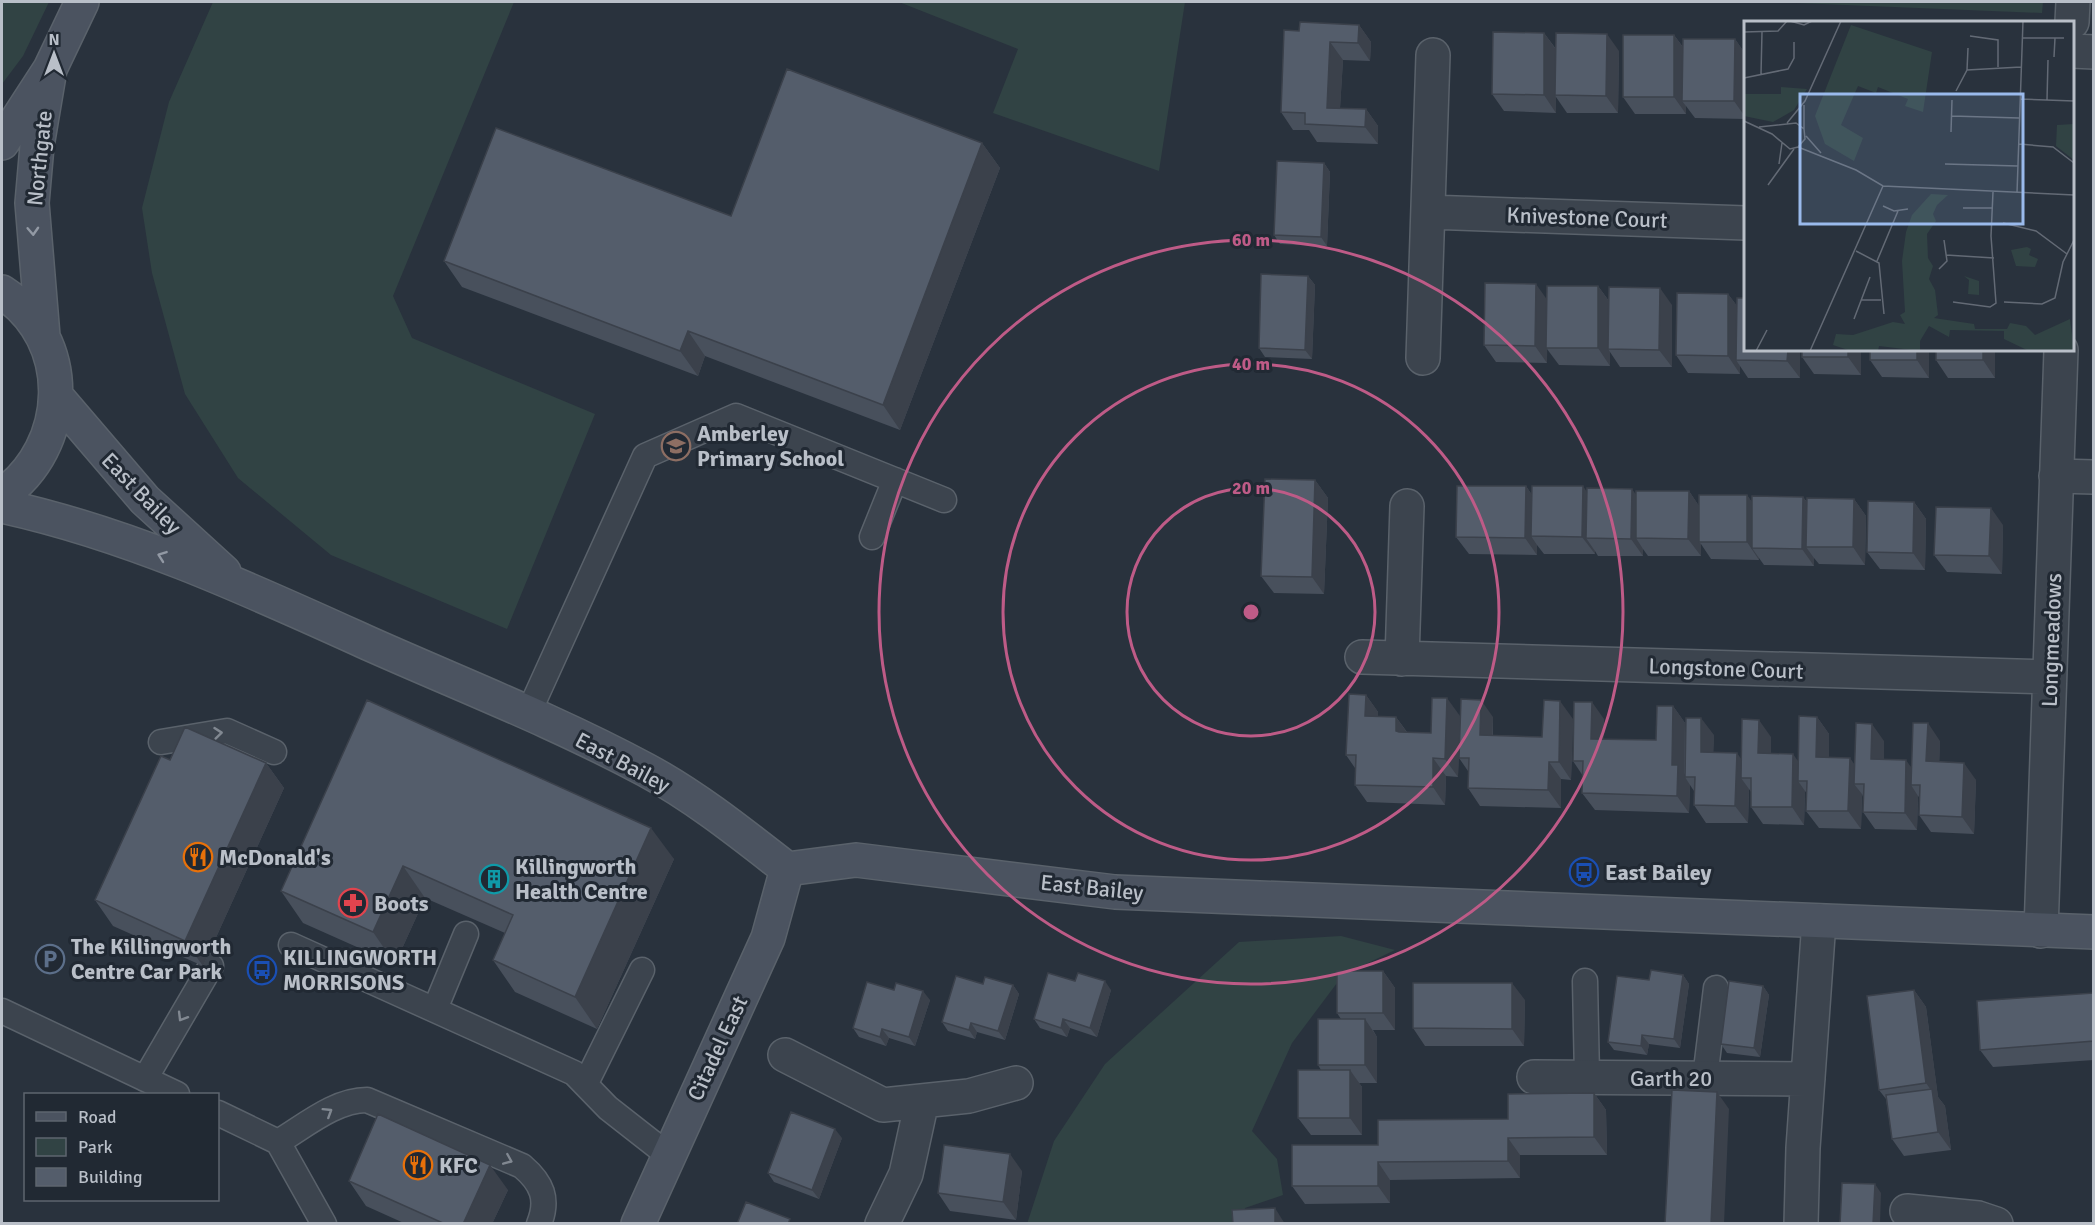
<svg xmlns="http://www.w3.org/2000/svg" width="2095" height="1225" font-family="Signika,sans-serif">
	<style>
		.green { fill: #314344 }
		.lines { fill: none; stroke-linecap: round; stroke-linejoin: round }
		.lane-casing { stroke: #5a626b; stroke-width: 27 }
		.street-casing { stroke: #5a626b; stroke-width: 36 }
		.secondary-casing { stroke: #5a626b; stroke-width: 36 }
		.lane { stroke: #3c444e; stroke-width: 24 }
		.street { stroke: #3c444e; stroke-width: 33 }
		.secondary { stroke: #4b5360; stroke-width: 33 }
		.wall { fill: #48505c }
		.shaded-wall { fill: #3b414b }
		.building { fill: #545d6b; stroke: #3b414b; stroke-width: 1.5 }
		.oneway { stroke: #9299a4 }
		.oneway2 { stroke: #818891 }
		.ring { fill: none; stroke: #be5b87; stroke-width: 3 }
		.labels { text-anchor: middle; stroke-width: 6; stroke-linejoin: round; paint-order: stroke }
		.street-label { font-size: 22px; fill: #b9bfc8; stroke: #212933 }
		.poi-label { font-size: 22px; font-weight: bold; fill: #b9bfc8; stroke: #212933; text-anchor: start }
		.inset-road { fill: none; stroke: #636a75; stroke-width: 1.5 }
		.view { fill: #9abaec; fill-opacity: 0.15; stroke: #9abaec; stroke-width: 3 }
		.inset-edge { fill: none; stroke: #b9bfc8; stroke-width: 3 }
		.centre { fill: #be5b87; stroke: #212933; stroke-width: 3 }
		.ring-label { font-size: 18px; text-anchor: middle; font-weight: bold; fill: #be5b87; stroke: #212933; stroke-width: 6; stroke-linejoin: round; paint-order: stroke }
	</style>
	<rect width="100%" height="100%" fill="#29323d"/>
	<path class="green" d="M2,2H49L23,56L2,84Z
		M213,2H514L393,296L412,338L595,414L507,629L331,555L238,478L185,394L152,273L142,208L169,102Z
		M899,2H1185L1159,171L993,113L1018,49Z
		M1771,2H2043L2042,13Z
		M1341,936L1395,950L1343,975L1292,1043L1252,1131L1277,1159L1283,1195L1245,1208L1242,1223L1027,1224L1054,1141L1105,1064L1239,942Z"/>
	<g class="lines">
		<g class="lane-casing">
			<path id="lane" d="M872,537L895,480
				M528,714L645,456L736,416L944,500
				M161,742L227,731L274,752
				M291,945L574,1073L608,1108L668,1155
				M1585,981L1587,1077
				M435,1009L466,934
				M2,1011L177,1094
				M1705,1078L1716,988
				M145,1079L211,966
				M586,1083L642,970
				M218,1113L278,1142L324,1224
				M278,1142C305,1126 335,1100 367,1100L522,1166C542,1183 549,1199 539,1224"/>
		</g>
		<g class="street-casing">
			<path id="street" d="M2072,22L2073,2
				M2072,51L2094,52
				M1428,212L1746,223
				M1423,358L1433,55
				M2056,476L2094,477
				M1362,657L2049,677
				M1402,659L1407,506
				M2041,931L2061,350
				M785,1055L883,1105L969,1096L1016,1083
				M1534,1077L1808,1079
				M1907,1211L1978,1218L1996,1224
				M882,1224L906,1174L922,1101
				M1801,1224L1803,1148L1819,921"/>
		</g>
		<g class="secondary-casing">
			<path id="secondary" d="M2,143L50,69L82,2
				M2,292C76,340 71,447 2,495
				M43,336L32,203L37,146L50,69
				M56,396L145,500L224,572
				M2,506C130,534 251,590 370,644C462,685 557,722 646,770C696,797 742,834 787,869L856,860L1115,892L2094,932
				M638,1224L768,938L787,869"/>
		</g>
		<use href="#lane" class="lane"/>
		<use href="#street" class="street"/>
		<use href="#secondary" class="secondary"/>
	</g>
	<path class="wall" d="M1359,25L1371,42L1370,61L1343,60L1340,108L1366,109L1378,126V144L1317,142L1309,130H1293L1281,112L1299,31Z
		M1544,33L1556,49L1619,51L1618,113H1567L1556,97V113L1504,111L1492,94Z
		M1674,35L1683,47L1735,39L1746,55V119L1695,118L1686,106V114H1635L1623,97Z
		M982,143L1000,168L900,430L705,356L698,376L462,287L444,261L731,216Z
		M1324,163L1330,172L1327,246L1280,244L1274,235Z
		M1308,276L1315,285L1312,359L1265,357L1259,348Z
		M1598,286L1609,301L1672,305V367H1620L1610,352V366L1559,365L1547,349V363L1496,362L1484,345L1547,300Z
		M1728,294L1737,306L1800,350V378H1748L1740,366V374L1688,373L1676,355Z
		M1861,350V375L1814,374L1802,357Z
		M1929,350V378L1882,377L1870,360Z
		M1936,350H1995V378H1948L1936,360Z
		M1315,480L1328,498L1324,594L1274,593L1261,576Z
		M1526,486L1532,495L1587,492L1636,495L1689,491L1699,506L1747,495L1752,503L1803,497L1807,502L1854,499L1866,516L1865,565L1819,564L1814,558V566L1764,565L1759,558V560L1711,559L1701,544V556H1648L1643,549V556H1598L1595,551V554H1544L1537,545V555L1469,554L1456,537Z
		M1914,502L1926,519L1925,570L1880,569L1867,552Z
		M2003,525L2002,574L1947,572L1934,555Z
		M1366,695L1378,712V716L1396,717L1407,732L1431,733L1460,716L1458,777L1446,776L1445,805L1367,802L1355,785V768L1346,755Z
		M367,700L674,859L597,1029L515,992L493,960L505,933L425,898L395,964L303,923L281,891Z
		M1673,706L1685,723V774L1714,735L1713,752L1741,759L1771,737V753L1798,761L1817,717L1829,734V757L1855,765L1884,741V759L1911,767L1940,741L1939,762L1976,780L1974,834L1931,832L1919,815L1920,798L1918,796L1917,830L1875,829L1863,812V797L1862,794L1861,829L1819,828L1806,811L1807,794L1805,791L1804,825L1763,824L1751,807V792L1749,789L1748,823H1706L1694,805V791L1690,785L1689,813L1595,810L1582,793L1583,776L1573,761L1604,719L1603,739L1656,740Z
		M1493,717V735L1542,737L1573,719L1571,780L1561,779V808L1480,806L1468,788V771L1459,758Z
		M170,760L266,763L284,788L203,966L113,926L95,900Z
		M1383,971L1395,988V1030H1373L1377,1037V1083H1359L1362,1087V1135H1311L1298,1118L1321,1070L1318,1065L1341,1019L1337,1013Z
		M1683,975L1689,984L1680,1048L1649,1044L1647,1055L1614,1050L1608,1042L1649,980Z
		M1075,981L1111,990L1097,1037L1070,1028L1067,1037L1040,1028L1034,1019Z
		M983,984L1013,985L1019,994L1005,1040L977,1032L975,1039L948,1031L942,1022Z
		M1763,986L1769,995L1760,1057L1727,1053L1721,1044Z
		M894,990L930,1000L915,1046L889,1038L886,1046L859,1037L853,1028Z
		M1914,990L1926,1007L1938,1097L1945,1106L1951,1150L1904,1156L1892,1139L1886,1099L1879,1090Z
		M2094,993V1060L1993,1067L1980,1050Z
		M1525,1000L1524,1046H1425L1413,1028Z
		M1594,1093L1606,1110L1607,1155H1520V1178L1390,1180V1203L1305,1204L1292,1186L1378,1145L1508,1119Z
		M842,1138L819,1199L774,1182L768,1173Z
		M1022,1171L1016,1220L950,1211L938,1193Z
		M349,1181L508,1190L492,1224H406L366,1206Z"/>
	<path class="shaded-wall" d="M1359,25L1371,42L1370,61L1358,43Z
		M1544,33L1557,51L1555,95L1556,97V113L1544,95Z
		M1607,34L1619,51L1618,113L1606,96Z
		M1674,35L1687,53L1682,101L1686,106V114L1674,97Z
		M1735,39L1746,55V118L1734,101Z
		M1330,42L1343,60L1339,125L1327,108Z
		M1366,109L1378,126V144L1365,127Z
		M982,143L1000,168L900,430L883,405Z
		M1324,163L1330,172L1327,246L1321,237Z
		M1308,276L1315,285L1312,359L1305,350Z
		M1536,284L1548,301L1547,363L1535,346Z
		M1598,286L1611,304L1608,349L1610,352V366L1598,348Z
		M1660,288L1672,305V367L1659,350Z
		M1728,294L1741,311L1736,360L1740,366V374L1728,356Z
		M688,331L705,356L698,376L680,351Z
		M1788,350H1800V378L1787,361Z
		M1848,350H1861V375L1848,357Z
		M1917,350H1929V378L1917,360Z
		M1983,350H1995V378L1983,360Z
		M1315,480L1328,498L1324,594L1312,577Z
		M1526,486L1538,504L1531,536L1537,545V555L1525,538Z
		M1583,486L1595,504L1586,538L1595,551V554L1582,537Z
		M1632,489L1644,506L1636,538L1643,549V556L1631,539Z
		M1689,491L1701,509L1699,542L1701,544V556L1688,539Z
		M1747,495L1760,513L1752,548L1759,558V560L1747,542Z
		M1803,497L1815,514L1806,547L1814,558V566L1802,549Z
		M1854,499L1866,516L1865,565L1853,547Z
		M1914,502L1926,519L1925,570L1913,553Z
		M1991,508L2003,525L2002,574L1989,556Z
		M1366,695L1378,712V733L1365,716Z
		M1447,698L1460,716L1458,777L1445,759Z
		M1481,700L1493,717L1492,752L1480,735Z
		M1560,701L1573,719L1571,780L1559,762Z
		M1592,702L1604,719L1603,756L1591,739Z
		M1673,706L1685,723L1684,773L1687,777H1685L1690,785L1689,813L1677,796L1672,765Z
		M1396,717L1408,734L1396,731Z
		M1817,717L1829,734V774L1816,757Z
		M1701,718L1714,735L1713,770L1701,752Z
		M1759,720L1771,737V770L1758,753Z
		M1928,723L1940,741L1939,779L1926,761Z
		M1872,724L1884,741V777L1871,759Z
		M1737,753L1749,770L1741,778L1749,789L1748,823L1735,806Z
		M1793,754L1805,771L1798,781L1805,791L1804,825L1792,807Z
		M1433,758L1446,776L1445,805L1433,787Z
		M1850,758L1862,775L1854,784L1862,794L1861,829L1848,811Z
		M1906,760L1918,777L1911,785L1918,796L1917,830L1905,813Z
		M1549,762L1561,779V808L1548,790Z
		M266,763L284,788L203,966L185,941Z
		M1964,763L1976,780L1974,834L1962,817Z
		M651,828L674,859L597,1029L575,997Z
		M403,866L425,898L395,964L373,932Z
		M1383,971L1395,988V1030L1383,1013Z
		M1683,975L1689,984L1680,1048L1674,1039Z
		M1105,981L1111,990L1097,1037L1090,1028Z
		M1512,983L1525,1000L1524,1046L1512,1029Z
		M1013,985L1019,994L1005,1040L998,1031Z
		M1763,986L1769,995L1760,1057L1754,1048Z
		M1914,990L1926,1007L1938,1097L1945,1106L1951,1150L1938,1132L1933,1093L1926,1083Z
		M923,991L930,1000L915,1046L909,1037Z
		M1063,1019L1070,1028L1067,1037L1061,1028Z
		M1365,1019L1377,1037V1083L1365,1065Z
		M971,1023L977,1032L975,1039L969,1030Z
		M882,1029L889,1038L886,1046L880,1037Z
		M1642,1035L1649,1044L1647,1055L1641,1046Z
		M1350,1070L1362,1087V1135L1350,1118Z
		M1717,1092L1729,1109L1724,1224H1711Z
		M1594,1093L1606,1110L1607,1155L1594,1137Z
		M835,1129L842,1138L819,1199L812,1190Z
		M1508,1138L1520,1155V1178L1508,1161Z
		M1010,1154L1022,1171L1016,1220L1003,1202Z
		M1378,1162L1390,1180V1203L1378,1186Z
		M490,1165L508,1190L492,1224H463Z
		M1875,1184L1881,1193L1880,1224H1873Z
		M1275,1208L1285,1224H1275Z"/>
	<path class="building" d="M1300,22L1359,25L1358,43L1330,42L1327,108L1366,109L1365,127L1305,124V113L1281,112L1284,30L1299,31Z
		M1493,32L1544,33V95L1492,94Z
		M1556,33L1607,34L1606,96L1555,95Z
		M1623,35H1674V97H1623Z
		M1683,39H1735L1734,101H1682Z
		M787,69L982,143L883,405L688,331L680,351L444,261L496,128L731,216Z
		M1277,161L1324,163L1321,237L1274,235Z
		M1261,274L1308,276L1305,350L1259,348Z
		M1485,283L1536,284L1535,346L1484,345Z
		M1547,286H1598V348H1546Z
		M1609,287L1660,288L1659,350L1608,349Z
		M1677,293L1728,294V356L1676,355Z
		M1737,298H1746V350H1788L1787,361L1736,360Z
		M1802,350H1848V357H1802Z
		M1870,350H1917V360H1870Z
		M1936,350H1983V360H1936Z
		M1265,479L1315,480L1312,577L1261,576Z
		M1457,486H1526L1525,538L1456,537Z
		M1532,486H1583L1582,537L1531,536Z
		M1587,488L1632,489L1631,539L1586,538Z
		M1636,491H1689L1688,539L1636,538Z
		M1699,495H1747V542H1699Z
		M1752,496L1803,497L1802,549L1752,548Z
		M1807,498L1854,499L1853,547H1806Z
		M1868,501L1914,502L1913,553L1867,552Z
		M1936,507L1991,508L1989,556L1934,555Z
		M1349,694L1366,695L1365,716L1396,717V731L1399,732L1431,733L1432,698H1447L1445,759L1433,758V787L1355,785L1356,755H1346Z
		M1461,699L1481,700L1480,735L1542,737L1544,700L1560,701L1559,762H1549L1548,790L1468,788L1469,758H1459Z
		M367,700L651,828L575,997L493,960L513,915L403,866L373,932L281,891Z
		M1574,702H1592L1591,739L1656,740L1657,706H1673L1672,765H1678L1677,796L1582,793L1583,761H1573Z
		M1799,716L1817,717L1816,757L1850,758L1848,811H1806L1807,781H1798Z
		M1686,718H1701V752L1737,753L1735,806L1694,805L1695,777H1685Z
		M1742,719L1759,720L1758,753L1793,754L1792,807H1751V778H1741Z
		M1856,723L1872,724L1871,759L1906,760L1905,813L1863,812L1864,784H1854Z
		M1913,723H1928L1926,761L1964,763L1962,817L1919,815L1920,785H1911Z
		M185,727L266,763L185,941L95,900L161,756L170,760Z
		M1651,970L1683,975L1674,1039L1642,1035L1641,1046L1608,1042L1617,976L1649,980Z
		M1337,971H1383V1013H1337Z
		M1048,973L1075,981L1078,973L1105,981L1090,1028L1063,1019L1061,1028L1034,1019Z
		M956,976L983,984L985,977L1013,985L998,1031L971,1023L969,1030L942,1022Z
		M1729,981L1763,986L1754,1048L1721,1044Z
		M867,982L894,990L896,983L923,991L909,1037L882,1029L880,1037L853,1028Z
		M1413,983H1512V1029L1413,1028Z
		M1914,990L1926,1083L1879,1090L1867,996Z
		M2094,993V1041L1980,1050L1977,1001Z
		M1318,1019H1365V1065H1318Z
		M1298,1070H1350V1118H1298Z
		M1932,1089L1938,1132L1892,1139L1886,1095Z
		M1672,1090L1717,1092L1711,1224H1665Z
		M1594,1093V1137L1508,1138V1161L1378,1162V1186H1292V1145H1378V1120L1508,1119V1094Z
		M791,1112L835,1129L812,1190L768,1173Z
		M378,1114L490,1165L463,1224H445L349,1181Z
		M944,1145L1010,1154L1003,1202L938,1193Z
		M1842,1183L1875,1184L1873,1224H1840Z
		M746,1202L790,1219L788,1224H737Z
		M1275,1208V1224H1233L1232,1210Z"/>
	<defs><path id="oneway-chevron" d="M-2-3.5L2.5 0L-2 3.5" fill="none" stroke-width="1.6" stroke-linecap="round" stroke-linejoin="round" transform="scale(1.5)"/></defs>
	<g class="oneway">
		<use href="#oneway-chevron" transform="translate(33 231) rotate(87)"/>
		<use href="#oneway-chevron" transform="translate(162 556) rotate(-160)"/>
	</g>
	<g class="oneway2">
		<use href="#oneway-chevron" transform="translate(218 733) rotate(-6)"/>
		<use href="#oneway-chevron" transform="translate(182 1017) rotate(121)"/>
		<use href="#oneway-chevron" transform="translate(328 1112) rotate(-32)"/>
		<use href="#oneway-chevron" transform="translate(508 1160) rotate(23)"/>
	</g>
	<g class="ring">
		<circle cx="1251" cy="612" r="124"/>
		<circle cx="1251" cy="612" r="248"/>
		<circle cx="1251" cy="612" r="372"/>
	</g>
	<defs>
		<g id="school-ring" transform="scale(1.5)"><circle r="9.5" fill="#212933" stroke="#8d6e63" stroke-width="1.5"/><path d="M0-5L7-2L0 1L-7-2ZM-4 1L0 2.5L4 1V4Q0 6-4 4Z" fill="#8d6e63"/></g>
		<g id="restaurant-ring" transform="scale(1.5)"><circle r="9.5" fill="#212933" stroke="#e8710a" stroke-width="1.5"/><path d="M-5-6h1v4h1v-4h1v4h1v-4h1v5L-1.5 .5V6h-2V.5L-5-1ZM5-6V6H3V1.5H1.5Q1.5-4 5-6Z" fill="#e8710a"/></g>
		<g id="bus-ring" transform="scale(1.5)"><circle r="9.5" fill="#212933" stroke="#1a4fb4" stroke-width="1.5"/><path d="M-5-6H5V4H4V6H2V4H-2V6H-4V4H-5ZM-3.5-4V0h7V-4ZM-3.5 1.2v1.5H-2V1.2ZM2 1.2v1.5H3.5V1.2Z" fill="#1a4fb4"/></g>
		<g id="building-ring" transform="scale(1.5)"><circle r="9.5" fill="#212933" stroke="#0f9aa8" stroke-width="1.5"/><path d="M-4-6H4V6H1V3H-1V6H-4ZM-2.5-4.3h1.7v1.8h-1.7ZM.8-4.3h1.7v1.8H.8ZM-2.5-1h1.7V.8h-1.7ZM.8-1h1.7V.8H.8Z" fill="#0f9aa8"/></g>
		<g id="pharmacy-ring" transform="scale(1.5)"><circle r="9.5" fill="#212933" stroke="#e0444e" stroke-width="1.5"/><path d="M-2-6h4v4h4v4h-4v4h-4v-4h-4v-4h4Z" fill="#e0444e"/></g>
		<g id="parking-ring" transform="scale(1.5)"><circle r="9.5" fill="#212933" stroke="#5c6f8a" stroke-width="1.5"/><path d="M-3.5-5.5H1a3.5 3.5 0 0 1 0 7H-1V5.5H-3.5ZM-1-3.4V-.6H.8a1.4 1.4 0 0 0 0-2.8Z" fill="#5c6f8a"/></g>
	</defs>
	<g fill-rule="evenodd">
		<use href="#school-ring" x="676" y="446"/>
		<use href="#restaurant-ring" x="198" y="857"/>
		<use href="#bus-ring" x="1584" y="872"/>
		<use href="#building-ring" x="494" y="879"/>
		<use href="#pharmacy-ring" x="353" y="903"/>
		<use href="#parking-ring" x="50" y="959"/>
		<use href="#bus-ring" x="262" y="970"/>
		<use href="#restaurant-ring" x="418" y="1165"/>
	</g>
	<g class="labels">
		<g class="street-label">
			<text transform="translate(39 158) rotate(-84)" y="8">Northgate</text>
			<text transform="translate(1587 217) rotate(2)" y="8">Knivestone Court</text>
			<text transform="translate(142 493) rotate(46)" y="8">East Bailey</text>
			<text transform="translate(2051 640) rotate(-88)" y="8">Longmeadows</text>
			<text transform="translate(1726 668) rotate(2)" y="8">Longstone Court</text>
			<text transform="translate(623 762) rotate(28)" y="8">East Bailey</text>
			<text transform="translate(1092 887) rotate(6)" y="8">East Bailey</text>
			<text transform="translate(717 1048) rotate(-65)" y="8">Citadel East</text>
			<text x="1671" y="1086">Garth 20</text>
		</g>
		<g class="poi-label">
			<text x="697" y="441">Amberley<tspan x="697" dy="25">Primary School</tspan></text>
			<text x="219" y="865">McDonald's</text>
			<text x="515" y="874">Killingworth<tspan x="515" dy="25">Health Centre</tspan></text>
			<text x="1605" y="880">East Bailey</text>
			<text x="374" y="911">Boots</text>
			<text x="71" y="954">The Killingworth<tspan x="71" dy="25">Centre Car Park</tspan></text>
			<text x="283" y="965">KILLINGWORTH<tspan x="283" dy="25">MORRISONS</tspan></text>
			<text x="439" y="1173">KFC</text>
		</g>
	</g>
	<g transform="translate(1744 21)">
		<rect width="330" height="330" fill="#29323d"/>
		<path d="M107,4L188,31L179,91L161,85L164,78L134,66L132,72L114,65L97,104L119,117L110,140L81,123L71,95ZM37,66L63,68L50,89L29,101L0,95V73H37ZM330,103V139L312,125L313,104ZM187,173L204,174L193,184L189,193L192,200L183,213L184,237L189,245L185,258L191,269L194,294L190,297L230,303L231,308H263L266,302L282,305L291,314L326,298L330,330H285L260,318V310L206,309L205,316L185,305L176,320V330L135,325L134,330H107L89,324L92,313L109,314L149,301L161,303L156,294L161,291L158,240L162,211L168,194ZM283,226L287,228L285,234L294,238L291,246L272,245L267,229ZM220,255L235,260V274L224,273L225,259Z" fill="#314344"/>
		<path class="inset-road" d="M46,0L60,4L68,0M0,11L34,10L43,0M226,15L254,19V46M278,17H320M310,36L311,17M223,49L277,46M17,53L18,11M0,57L44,48L50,37V21M212,70L223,49L224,27M276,78L330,80M303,79L304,39M208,95L275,97M0,100L28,113L46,128L54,126L61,118L60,108L52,102L15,106M43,102L61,80L97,0M60,108V84M207,111L208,79M62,115L77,132M275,123L309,126L330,142M54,126L112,149L139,165L330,174M35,143L38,122M201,143L274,145M24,164L50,128M273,172L279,0M139,185L150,190L164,188M219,187H248M259,202L292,210L323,233M112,230L135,242L140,293M202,234L250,237M133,240L154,190M195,248L203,240L200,219M117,279H137M209,281L246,286L252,282L247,215L249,171M260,281L298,283L311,277L319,241L330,219M110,298L126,256M12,330L23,309M66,330L139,165"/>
		<path class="view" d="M56,73H279V203H56Z"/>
		<rect width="330" height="330" class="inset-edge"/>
	</g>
	<circle cx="1251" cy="612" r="9" class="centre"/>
	<g class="ring-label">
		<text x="1251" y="246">60 m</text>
		<text x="1251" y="370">40 m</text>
		<text x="1251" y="494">20 m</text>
	</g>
	<rect width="2095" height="1225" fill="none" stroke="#b9bfc8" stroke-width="6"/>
	<rect x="24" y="1093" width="195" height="108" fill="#212933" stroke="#5e656f" stroke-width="1.5"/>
	<rect x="36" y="1112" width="30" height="9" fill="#4b5360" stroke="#5e656f" stroke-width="1.5"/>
	<text x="78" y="1123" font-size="18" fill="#b9bfc8">Road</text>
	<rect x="36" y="1138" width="30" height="18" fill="#314344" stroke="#5e656f" stroke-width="1.5"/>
	<text x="78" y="1153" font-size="18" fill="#b9bfc8">Park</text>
	<rect x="36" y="1168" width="30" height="18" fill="#545d6b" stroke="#5e656f" stroke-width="1.5"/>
	<text x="78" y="1183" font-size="18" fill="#b9bfc8">Building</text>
	<g transform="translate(54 54)" stroke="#212933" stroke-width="4.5" paint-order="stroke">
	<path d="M0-4.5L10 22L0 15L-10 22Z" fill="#b9bfc8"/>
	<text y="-9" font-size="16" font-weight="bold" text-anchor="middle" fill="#b9bfc8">N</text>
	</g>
</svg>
